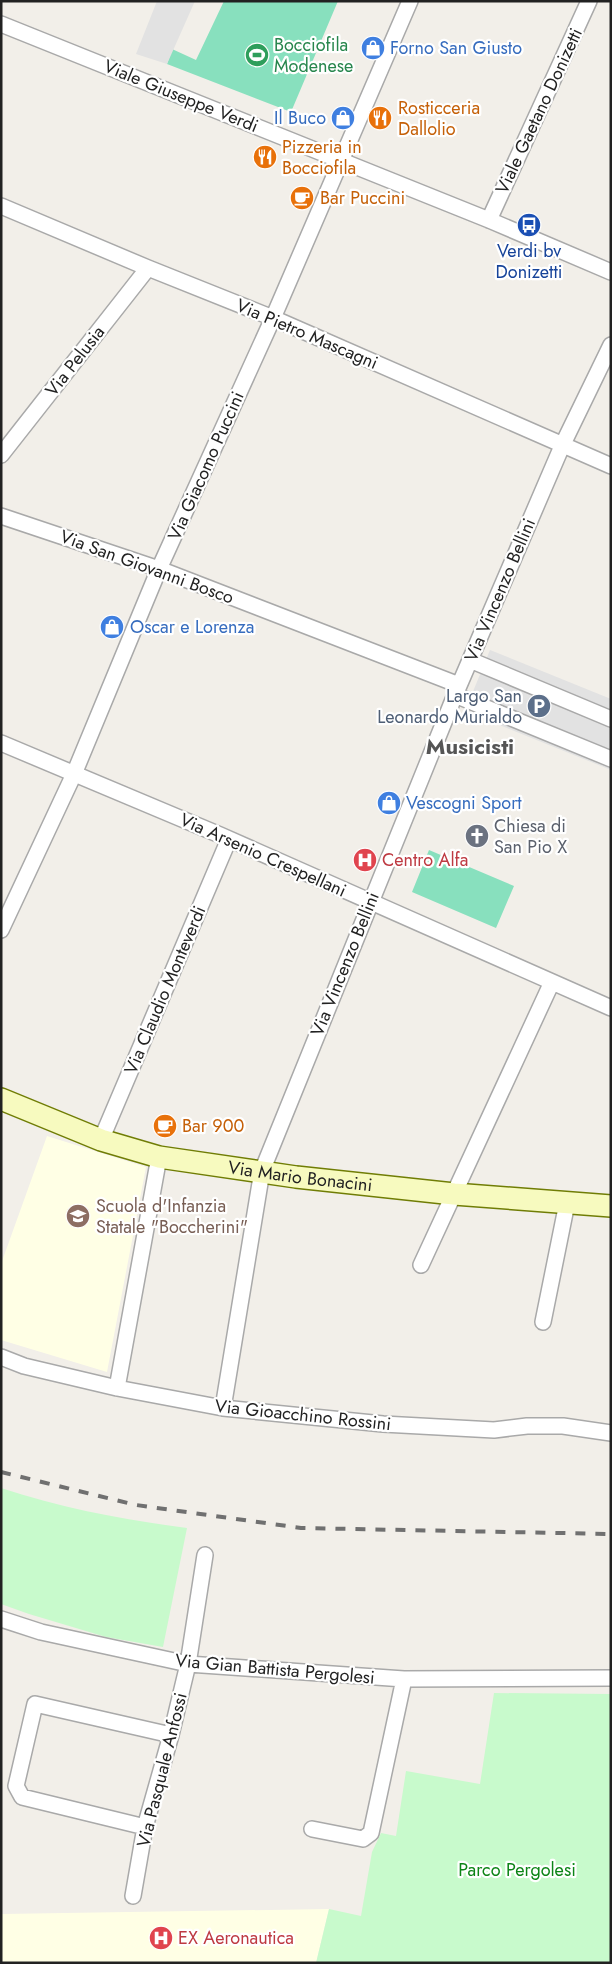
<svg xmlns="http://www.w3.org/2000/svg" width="612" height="1964" font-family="Jost,sans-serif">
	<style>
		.education { fill: #ffffe5 }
		.park { fill: #c8facc }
		.pitch { fill: #88e0be }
		.parking { fill: #e2e2e2 }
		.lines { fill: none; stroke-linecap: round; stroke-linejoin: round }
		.street-casing { stroke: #a9a9a9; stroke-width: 18 }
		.secondary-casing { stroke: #707d05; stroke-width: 24 }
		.street { stroke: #fff; stroke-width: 15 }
		.secondary { stroke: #f7fabf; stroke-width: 21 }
		.rail { stroke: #707070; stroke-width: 4; stroke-dasharray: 10 10; stroke-linecap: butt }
		.labels { text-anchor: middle; stroke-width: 4.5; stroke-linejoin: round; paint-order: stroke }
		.leisure-label { font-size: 18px; fill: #27864d; stroke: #fff; text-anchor: start }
		.shop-label { font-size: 18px; fill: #366cbe; stroke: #fff; text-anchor: start }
		.street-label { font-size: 18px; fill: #222; stroke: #fff }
		.food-label { font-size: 18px; fill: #c56008; stroke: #fff; text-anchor: start }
		.transit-label { font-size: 18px; fill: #164399; stroke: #fff }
		.service-label { font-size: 18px; fill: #4e5e75; stroke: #fff; text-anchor: end }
		.worship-label { font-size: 18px; fill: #5b616d; stroke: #fff; text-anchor: start }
		.health-label { font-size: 18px; fill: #be3a42; stroke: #fff; text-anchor: start }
		.education-label { font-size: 18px; fill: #785e54; stroke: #fff; text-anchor: start }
		.park-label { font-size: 18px; fill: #0c8416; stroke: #fff }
		.district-label { font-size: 22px; font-weight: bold; fill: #555; stroke: #fff }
	</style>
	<rect width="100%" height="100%" fill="#f2efe9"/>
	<path class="education" d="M47,1136L146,1167L107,1372L1,1340V1264Z
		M329,1909L316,1963H1V1914Z"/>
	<path class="park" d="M1,1488C61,1508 125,1520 187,1528L163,1647L106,1637L29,1614L1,1604Z
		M494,1693L611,1694V1963H316L329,1909L361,1916L372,1852L381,1833L396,1836L406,1771L480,1784Z"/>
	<path class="pitch" d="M224,1H338L291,112L167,64L172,49L196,60Z
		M429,850L514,886L496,928L412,892Z"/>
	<path class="parking" d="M157,1H195L167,64L136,54Z
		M490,650L611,699V770L465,711Z"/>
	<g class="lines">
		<g class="street-casing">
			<path id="street" d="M1,24L489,220L611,272
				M1,206L148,268L273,318L611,466
				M489,220L589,1
				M1,455L148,268
				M1,516L159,569L459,685
				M470,660L611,719
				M455,695L611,759
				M1,743L220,835L611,1008
				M1,930L74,774L159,569L273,318L410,1
				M101,1140L229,839
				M421,1265L552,982
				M543,1322L567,1203
				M1,1357L24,1366L117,1388L223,1408L383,1424L494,1430L527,1426H563L611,1433
				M117,1388L159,1157
				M223,1408L262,1171L455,695L562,446L611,345
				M1,1619L41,1632L188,1664L404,1679L611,1678
				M145,1827L22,1797L16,1786L35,1704L171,1735
				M312,1829L363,1839L371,1833L404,1679
				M133,1896L145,1827L171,1735L188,1664L205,1555"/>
		</g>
		<g class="secondary-casing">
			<g id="secondary">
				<path id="s1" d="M1,1099L101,1140L159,1157L296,1177L454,1194L611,1206"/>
			</g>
		</g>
		<use href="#street" class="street"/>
		<use href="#secondary" class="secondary"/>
		<path class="rail" d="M1,1472L136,1505L301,1528L611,1534"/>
	</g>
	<defs>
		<g id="shop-disc" transform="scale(1.25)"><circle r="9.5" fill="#3f7fe0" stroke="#fff"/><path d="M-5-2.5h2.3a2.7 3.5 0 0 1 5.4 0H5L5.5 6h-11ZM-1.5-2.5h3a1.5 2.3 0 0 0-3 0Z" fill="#fff"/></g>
		<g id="stadium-disc" transform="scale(1.25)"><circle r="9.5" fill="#2e9e5b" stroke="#fff"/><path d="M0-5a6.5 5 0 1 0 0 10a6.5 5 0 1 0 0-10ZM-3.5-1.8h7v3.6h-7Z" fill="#fff"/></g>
		<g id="restaurant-disc" transform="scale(1.25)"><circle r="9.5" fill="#e8710a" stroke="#fff"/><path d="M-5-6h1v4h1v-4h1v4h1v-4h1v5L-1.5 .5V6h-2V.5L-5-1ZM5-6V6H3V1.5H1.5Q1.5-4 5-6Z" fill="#fff"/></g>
		<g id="cafe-disc" transform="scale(1.25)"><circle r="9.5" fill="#e8710a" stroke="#fff"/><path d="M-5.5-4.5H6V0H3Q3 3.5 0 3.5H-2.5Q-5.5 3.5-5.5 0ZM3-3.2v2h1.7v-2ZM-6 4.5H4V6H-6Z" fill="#fff"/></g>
		<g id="bus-disc" transform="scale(1.25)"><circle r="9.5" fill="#1a4fb4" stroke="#fff"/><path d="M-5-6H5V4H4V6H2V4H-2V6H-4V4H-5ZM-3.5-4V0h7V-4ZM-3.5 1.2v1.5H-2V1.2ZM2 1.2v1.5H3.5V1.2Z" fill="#fff"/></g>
		<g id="parking-disc" transform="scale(1.25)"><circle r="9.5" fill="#5c6f8a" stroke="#fff"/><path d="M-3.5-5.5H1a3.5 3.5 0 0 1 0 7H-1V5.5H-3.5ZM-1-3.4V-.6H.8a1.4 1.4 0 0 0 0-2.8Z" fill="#fff"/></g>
		<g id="church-disc" transform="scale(1.25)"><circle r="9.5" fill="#6b7280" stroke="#fff"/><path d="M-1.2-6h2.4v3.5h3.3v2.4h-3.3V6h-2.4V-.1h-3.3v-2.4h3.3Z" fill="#fff"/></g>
		<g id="hospital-disc" transform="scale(1.25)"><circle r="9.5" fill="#e0444e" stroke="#fff"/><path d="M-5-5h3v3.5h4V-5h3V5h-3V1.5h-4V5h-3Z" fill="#fff"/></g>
		<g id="school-disc" transform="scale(1.25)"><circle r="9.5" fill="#8d6e63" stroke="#fff"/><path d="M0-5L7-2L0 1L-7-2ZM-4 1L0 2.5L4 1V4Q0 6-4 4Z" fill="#fff"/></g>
	</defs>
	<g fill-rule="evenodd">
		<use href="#shop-disc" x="373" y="48"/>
		<use href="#stadium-disc" x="257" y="55"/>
		<use href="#shop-disc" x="343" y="118"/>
		<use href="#restaurant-disc" x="380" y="118"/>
		<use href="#restaurant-disc" x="265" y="157"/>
		<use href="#cafe-disc" x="302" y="198"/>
		<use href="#bus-disc" x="529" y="225"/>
		<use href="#shop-disc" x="112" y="627"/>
		<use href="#parking-disc" x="539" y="706"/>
		<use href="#shop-disc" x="389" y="803"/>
		<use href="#church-disc" x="477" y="836"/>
		<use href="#hospital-disc" x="365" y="860"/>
		<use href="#cafe-disc" x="165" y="1126"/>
		<use href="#school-disc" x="78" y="1216"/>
		<use href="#hospital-disc" x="161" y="1938"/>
	</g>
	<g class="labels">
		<g class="leisure-label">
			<text x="274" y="51">Bocciofila<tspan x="274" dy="21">Modenese</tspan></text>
		</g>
		<g class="shop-label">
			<text x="390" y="54">Forno San Giusto</text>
			<text x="326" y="124" text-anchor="end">Il Buco</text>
			<text x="130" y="633">Oscar e Lorenza</text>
			<text x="406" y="809">Vescogni Sport</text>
		</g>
		<g class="street-label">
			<text transform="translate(181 96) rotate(22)" y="6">Viale Giuseppe Verdi</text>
			<text transform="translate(539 111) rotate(-65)" y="6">Viale Gaetano Donizetti</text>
			<text transform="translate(307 334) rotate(23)" y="6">Via Pietro Mascagni</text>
			<text transform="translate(75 361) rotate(-52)" y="6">Via Pelusia</text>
			<text transform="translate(206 466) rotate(-66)" y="6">Via Giacomo Puccini</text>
			<text transform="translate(147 567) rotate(20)" y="6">Via San Giovanni Bosco</text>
			<text transform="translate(500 590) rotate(-67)" y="6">Via Vincenzo Bellini</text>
			<text transform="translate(263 855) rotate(24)" y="6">Via Arsenio Crespellani</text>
			<text transform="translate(345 964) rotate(-68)" y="6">Via Vincenzo Bellini</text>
			<text transform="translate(165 990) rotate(-67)" y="6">Via Claudio Monteverdi</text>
			<text dy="6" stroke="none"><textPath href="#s1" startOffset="311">Via Mario Bonacini</textPath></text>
			<text transform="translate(303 1415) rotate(6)" y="6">Via Gioacchino Rossini</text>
			<text transform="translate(275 1669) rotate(5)" y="6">Via Gian Battista Pergolesi</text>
			<text transform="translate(162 1770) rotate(-76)" y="6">Via Pasquale Anfossi</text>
		</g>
		<g class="food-label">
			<text x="398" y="114">Rosticceria<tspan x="398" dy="21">Dallolio</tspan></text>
			<text x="282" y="153">Pizzeria in<tspan x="282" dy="21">Bocciofila</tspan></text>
			<text x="320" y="204">Bar Puccini</text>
			<text x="182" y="1132">Bar 900</text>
		</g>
		<g class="transit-label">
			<text x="529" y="257">Verdi bv<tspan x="529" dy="21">Donizetti</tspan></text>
		</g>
		<g class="service-label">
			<text x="522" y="702">Largo San<tspan x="522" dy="21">Leonardo Murialdo</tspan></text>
		</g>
		<g class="worship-label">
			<text x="494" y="832">Chiesa di<tspan x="494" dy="21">San Pio X</tspan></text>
		</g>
		<g class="health-label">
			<text x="382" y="866">Centro Alfa</text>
			<text x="178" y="1944">EX Aeronautica</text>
		</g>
		<g class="education-label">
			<text x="96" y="1212">Scuola d'Infanzia<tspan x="96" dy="21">Statale "Boccherini"</tspan></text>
		</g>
		<g class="park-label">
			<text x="517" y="1876">Parco Pergolesi</text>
		</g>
		<g class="district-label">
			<text x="470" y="754">Musicisti</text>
		</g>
	</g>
	<rect width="612" height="1964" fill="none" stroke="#222222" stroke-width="5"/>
</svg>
